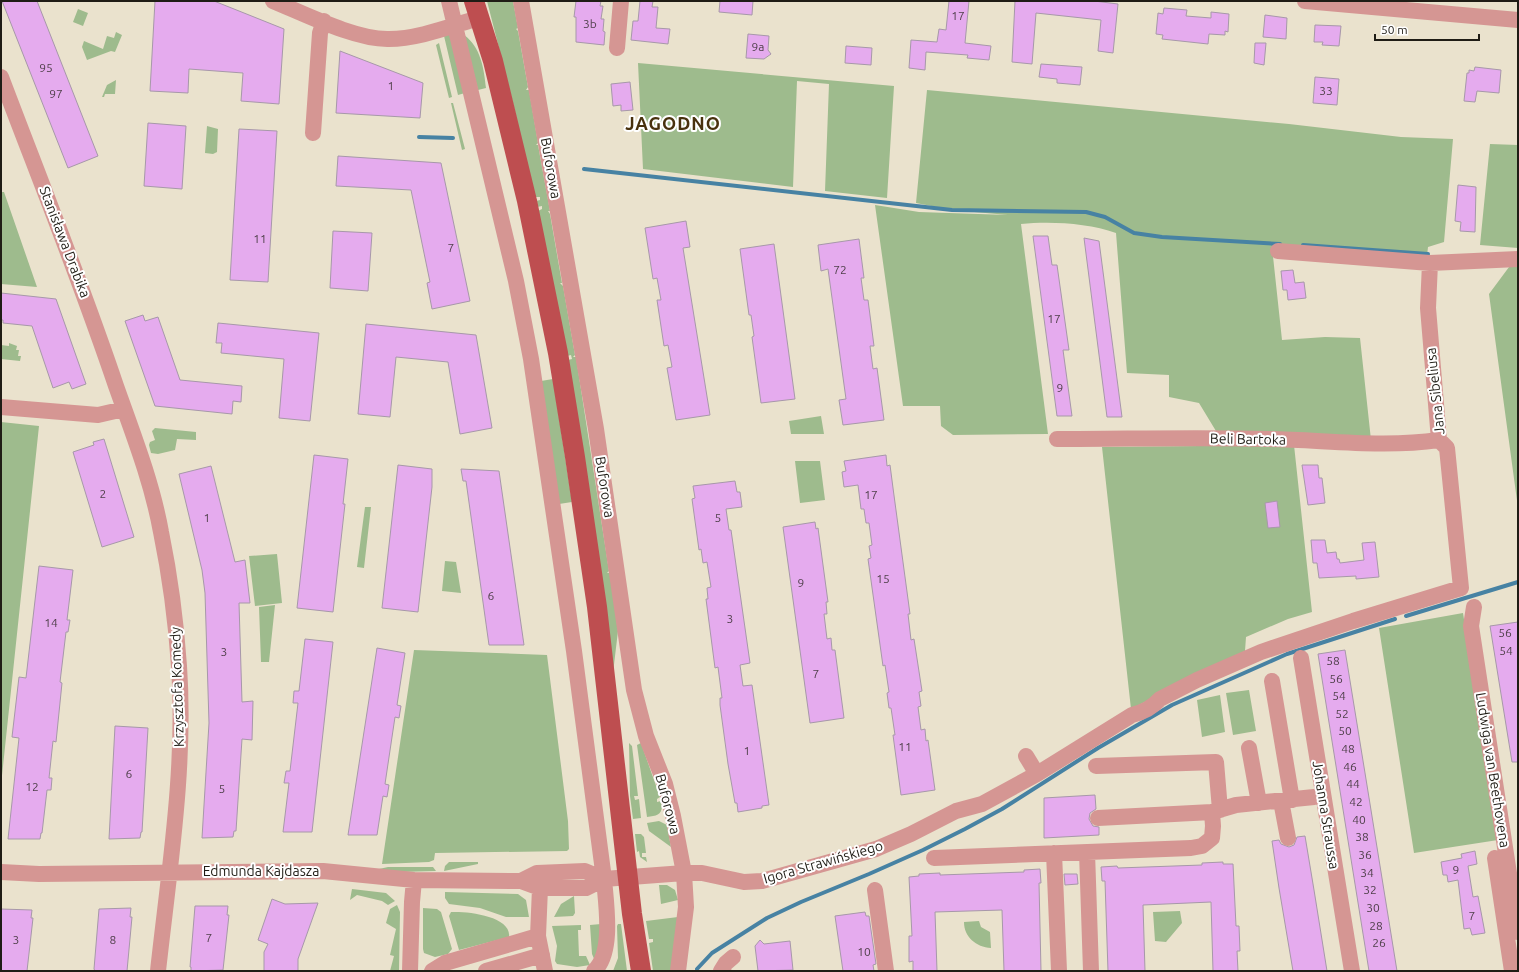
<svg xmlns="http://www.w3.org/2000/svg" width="1519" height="972" font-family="Ubuntu,sans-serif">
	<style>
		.green { fill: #9ebb8d }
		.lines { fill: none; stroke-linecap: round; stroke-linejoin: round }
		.stream { stroke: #4782a3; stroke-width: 4 }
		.building { fill: #e5abee; stroke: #a798a9 }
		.minor { stroke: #d59693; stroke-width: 16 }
		.major { stroke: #be4e50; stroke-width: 20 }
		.labels { text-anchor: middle; stroke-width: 4; stroke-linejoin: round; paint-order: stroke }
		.number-label { font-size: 12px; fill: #50404b }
		.street-label { font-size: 14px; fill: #1f1c15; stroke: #fff }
		.district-label { font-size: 18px; font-weight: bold; letter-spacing: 1px; fill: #48310d; stroke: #fff }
	</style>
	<rect width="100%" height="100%" fill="#eae2cd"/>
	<path class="green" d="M487,1H513L518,28L516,29L518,31L528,87L526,90H529L538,143L536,145H538L550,211H548L550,214L562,283H560L563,286L575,355L573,357H576L609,571L607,573H610L618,631L613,673L568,360L572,359L571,355L567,356L538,211L542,209V206L537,207L536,201L540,200V197H535L512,99Z
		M78,9L88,13L83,26L73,22Z
		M116,32L122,35L115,52L111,51L87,60L82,47L84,41L103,49L107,36L114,38Z
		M450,34L465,93L458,95L444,36Z
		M464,35C481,47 484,69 486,88L478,90Z
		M439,43L452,97L449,98L436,45Z
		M638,63L894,86L887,198L825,191L829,84L797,81L793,187L643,169Z
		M116,80L115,94H105L104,97H102L107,85Z
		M927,90L1289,124L1401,137L1453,139L1444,242L1428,247L1427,256L1272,247L1282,340L1325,337L1360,338L1371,440L1219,436L1199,403L1169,397V375L1127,373L1116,233C1088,223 1050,221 1021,224L1048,434L953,435L941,426L940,406H903L875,205L919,212L1008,215L952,210L916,203Z
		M451,103H453L465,149L462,150Z
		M207,126L218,129L217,152L213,154L205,153Z
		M1490,144L1518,145V248L1480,245Z
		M1,192H4L37,287L1,284Z
		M1512,263H1518V508L1489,294Z
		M9,343L17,346L16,350H19L18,356H21L20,361L1,359V345L9,346Z
		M553,379L572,502L559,504L541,381Z
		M821,416L824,434H791L789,421Z
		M1,422L39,426L1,785Z
		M155,428L196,432V440L177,439L175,450L158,454L151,453L149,445L150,442L155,440L152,431Z
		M1294,445L1312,612L1288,619L1246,637L1245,651L1131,709L1102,447Z
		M795,461H820L825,500L800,503Z
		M365,507H371L364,568L357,567Z
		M277,554L282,603L255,606L249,556Z
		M445,561L456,562L461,593L442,591Z
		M275,605L269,662H261L259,607Z
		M1463,613L1498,840L1414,853L1379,628Z
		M414,650L547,655L568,821L569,849L567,851L435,853L434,860L429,862L382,864Z
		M1249,690L1256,731L1233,735L1226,693Z
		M1220,695L1225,732L1202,737L1197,700Z
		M629,743L632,746L638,796H634L635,800L639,799L641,818L633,819L630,796Z
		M641,743L660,797L657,799V802L661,801C664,814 658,816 647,817L637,745Z
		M659,821L667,825L671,847L649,831L647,823Z
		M635,834H641L644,837L646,853H642V857H646L647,862L640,857L639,851L637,852Z
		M449,862H478V864L444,871L445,866Z
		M388,867H433L436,871L399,872L379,869Z
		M659,885H667L675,890L678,900L661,904Z
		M352,889L386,893L395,901L388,905L382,901L357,895L350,900Z
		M445,892L518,894L526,900L529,917H506L480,908L449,904L445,898Z
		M574,896L575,913L573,916L554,917L561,904Z
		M397,905L400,912L399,971H390L394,956L390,955L396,929L386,923L390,909Z
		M423,908L437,909L441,912L452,949L448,954L435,957L424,953L423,949Z
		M1180,911L1182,923L1166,942L1155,941L1153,912Z
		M451,912C467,911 512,916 509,937L459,950L449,916Z
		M678,917L671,971H653L649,943L653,942V939H649L646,921Z
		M979,921L981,927L990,932L991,948C976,947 964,937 964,922Z
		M601,924V944L595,961L592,954L590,925Z
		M618,924H621L627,971H613L618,958L617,926Z
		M581,925V930H578L579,956H586L590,965L577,967L557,964L555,961L557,946L552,926Z"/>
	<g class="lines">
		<path class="stream" d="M419,137L453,138
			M584,169L952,210L1086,212L1105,217L1134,233L1162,237L1280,244
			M1303,245L1428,254
			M1406,616L1518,582
			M697,969L712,953L767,918L801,902L869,874L923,850L965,829L1002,809L1098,748L1172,705L1287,654L1395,619"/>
	</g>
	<path class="building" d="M2,1H37L98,156L68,168Z
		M155,1H214L284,29L279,104L241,101L243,73L189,69L188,93L150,91Z
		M576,1H601L600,6H603L601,19H604L603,31L605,32L604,45L576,42V17H574Z
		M640,1H653L652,7H658L656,28L670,29L668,44L631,40L633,21H638Z
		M720,1H753L752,15L719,12Z
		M949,1H969L965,43L991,46L989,60L967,58L968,55L926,52L925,70L909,68L911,40L937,42L939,29L946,30Z
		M1015,1H1094L1118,4L1113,53L1098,51L1101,20L1036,13L1032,64L1012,62Z
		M1164,8L1187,10L1186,16L1211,18V12L1229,14L1228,32L1225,31V35L1209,34L1208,44L1162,39L1163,35L1156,34L1158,13L1163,14Z
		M1265,15L1287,18L1286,39L1263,37Z
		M1315,25L1341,26L1339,46L1322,45L1323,42H1314Z
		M748,34L769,36L768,50L771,54L764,59L746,58Z
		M1255,43H1266L1264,65L1254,63Z
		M846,46L872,48L871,65L845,63Z
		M340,51L423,83L420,118L336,113Z
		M1041,64L1082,67L1080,85L1057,83V79L1039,77Z
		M1475,67L1501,70L1499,93L1477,91L1475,102L1464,101L1467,73H1469V70L1474,71Z
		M1315,77L1339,79L1337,105L1313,103Z
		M630,82L633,110L621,111V105L613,106L611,84Z
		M148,123L186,126L182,189L144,186Z
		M239,129L277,131L268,282L230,280Z
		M338,156L441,163L470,301L432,309L427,283L430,282L411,190L336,186Z
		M1458,185L1476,187L1475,232L1460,231L1461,222L1455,221Z
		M686,221L690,247L683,248L710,415L676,420L667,368L672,367L668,345L664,346L657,300H661L657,278L653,279L645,228Z
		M333,231L372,233L368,291L330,288Z
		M1033,236H1048L1052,265H1057L1069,350H1063L1072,416H1057Z
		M1084,238L1099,241L1122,417H1107Z
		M859,239L864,278H861L864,300H868L874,346H870L873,369L877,368L884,420L843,425L839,400L846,399L828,269L821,271L818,245Z
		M774,244L795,399L761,403L752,337L754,336L751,315H749L740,249Z
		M1293,270L1295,283L1304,282L1306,298L1288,300L1287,290H1283L1281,271Z
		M1,293L56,299L86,384L72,389L69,382L53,388L32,326L3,323V320H1Z
		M143,315L145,321L158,317L180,380L242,386L241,402L233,401L232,414L155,406L125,321Z
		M218,323L319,333L310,421L279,418L284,359L221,353L222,343H216Z
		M366,324L476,335L492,428L460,434L448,362L396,357L390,417L358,414Z
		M104,439L134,537L102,547L73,452L94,445L93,442Z
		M314,455L348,459L343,504H345L333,612L297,608Z
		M886,455L887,466L890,465L893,488L910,614H908L911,640L914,639L922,691L919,692L921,706L918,707L921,730L925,729L926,741L928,740L935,790L901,795L893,735H895L891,708H889L887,693L889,692L885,665L883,666L868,559L871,558L869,546L872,545L869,523H866L864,509H861L858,485L844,487L842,472L846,471L844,461Z
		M398,465L432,469V487L418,612L382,608Z
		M1302,465H1318L1319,478H1322L1325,503L1308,505Z
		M211,466L235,562L245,560L250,603H239L242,702L253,701L252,740L242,739L236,831H234L233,837L202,838L209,723L205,593L202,570L179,474Z
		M461,469L499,471L524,645H489L466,481H463Z
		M735,481L737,492H740L742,507L726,509L729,530H731L750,663L740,665L743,686L752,685L769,805L762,806V808L738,812L737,803H735L728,764L720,705V698H722L718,667L715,668L706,599H708L707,588L711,587L707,562L703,563L701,549L699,550L692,499L695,498L693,486Z
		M1277,501L1280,527L1268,528L1265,503Z
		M815,522L816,529L818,528L828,602H826L827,614H824L827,639L831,638L832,650H835L844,718L810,723L783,527Z
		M1311,540H1325L1327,553L1336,552L1337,559H1339L1340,563L1364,560L1362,543L1375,542L1379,577L1356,579V576L1319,578L1317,563H1313Z
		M39,566L73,570L67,620H70L68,632H66L60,682L62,683L56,742L53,741L49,778H52L51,790H47L42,833H41L40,839H8L19,738L12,737L19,677L26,678Z
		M1518,622V762H1512L1490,626Z
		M305,639L333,642L318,778L312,832H283L289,783H284L286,771H290L298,703H293L294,691H299Z
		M377,648L405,653L397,705L401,706L399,718L395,717L385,784L389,785L387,797L383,796L377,835H348Z
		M1345,650L1365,773L1397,971H1369L1318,654Z
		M115,726L148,728L142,832H141L140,838L109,839Z
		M1095,795L1096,809L1090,813L1089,819L1093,826L1099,827V835L1044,838V798Z
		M1305,836L1314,890L1327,971H1293L1279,888L1272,841L1279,840L1281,844L1289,847L1294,845L1297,837Z
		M1475,851L1477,864L1468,866L1473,897L1478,896L1485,933L1472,935L1470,928L1464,929L1458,880L1448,882L1447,875H1443L1441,862L1462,858L1461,854Z
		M1223,862V864H1233L1236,926H1239L1240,951H1237L1238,971H1213L1211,902L1143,905L1145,971H1108L1105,881H1102L1101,867L1117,866L1118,868L1202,865V863Z
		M1040,869L1041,883H1039L1041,971H1004L1002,910L935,912L937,971H913V961L909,962V936H912L909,877L919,876V874L940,873V875L1024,872V870Z
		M1064,874H1077L1078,884L1065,885Z
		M272,899L285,904L318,903L298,959V971H264V952L268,944L258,940Z
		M195,906H228L227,915H229L223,970L191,971V967H190Z
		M131,908L130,917H132L127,971H95L94,969L99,909Z
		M1,909L32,910L31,918H33L27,971H1Z
		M865,912L866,916H869L871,930L876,964L873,965L874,971H843L835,916Z
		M760,940L764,944L790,941L793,970L758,971L755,946Z"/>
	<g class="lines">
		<path class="minor" d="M273,1C305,14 356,40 389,39C418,39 451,26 479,18
			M449,1L516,281L531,359L574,651L604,879C606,904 614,953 594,971
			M521,1L596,429L634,690L646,736L665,784L673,816L684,873L686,907L678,971
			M1305,1L1518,20
			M617,48L621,1
			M1,77C40,180 81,282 116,386C133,434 152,482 161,532C170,576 176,621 179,666C186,766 169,871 158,971
			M313,133L320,33L324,21
			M1278,251L1430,263L1518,259
			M1,407L98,415L124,409
			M1057,439C1128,439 1199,437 1269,439C1326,440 1383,448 1439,440
			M1474,607L1471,626L1518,932
			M1301,658L1352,971
			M1272,681L1292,800
			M1249,748L1259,803
			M1026,756L1037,774
			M1096,766L1216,762L1220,810
			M1281,801L1288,838
			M1098,818L1212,812L1236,805L1314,797
			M1087,852L1091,971
			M1054,853L1059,971
			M934,858L1191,848L1202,846L1212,838L1213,826L1212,812
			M1495,858L1512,971
			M1,872L39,874L323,871L414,880L521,881L540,888H586L604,879L684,873H702L744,882L762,881L876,849L911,834L956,811L982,804L1037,774L1132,715C1144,712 1152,708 1160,699L1197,680L1261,652L1353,621L1461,588L1447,448L1439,440L1428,308L1430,263
			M521,881L537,873L585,871L604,879
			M540,888L538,936L545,971
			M875,890L886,971
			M410,971L412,902L414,880
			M432,971L445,963L538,936
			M486,971L542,955
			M721,971L726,963L733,957"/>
		<path class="major" d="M474,1L493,61L527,201L558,353L575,457L597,607L632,914L641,971"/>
	</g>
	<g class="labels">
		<g class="number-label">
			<text x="958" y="20">17</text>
			<text x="590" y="28">3b</text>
			<text x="758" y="51">9a</text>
			<text x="46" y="72">95</text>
			<text x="391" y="90">1</text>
			<text x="1326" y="95">33</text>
			<text x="56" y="98">97</text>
			<text x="260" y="243">11</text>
			<text x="451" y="252">7</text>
			<text x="840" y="274">72</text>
			<text x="1054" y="323">17</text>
			<text x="1060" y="392">9</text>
			<text x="103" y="498">2</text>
			<text x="871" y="499">17</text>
			<text x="207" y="522">1</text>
			<text x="718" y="522">5</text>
			<text x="883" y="583">15</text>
			<text x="801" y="587">9</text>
			<text x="491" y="600">6</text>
			<text x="730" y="623">3</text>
			<text x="51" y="627">14</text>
			<text x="1505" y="637">56</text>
			<text x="1506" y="655">54</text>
			<text x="224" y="656">3</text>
			<text x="1333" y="665">58</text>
			<text x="816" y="678">7</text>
			<text x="1336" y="683">56</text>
			<text x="1339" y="700">54</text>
			<text x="1342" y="718">52</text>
			<text x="1345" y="735">50</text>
			<text x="905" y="751">11</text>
			<text x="1348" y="753">48</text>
			<text x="747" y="755">1</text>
			<text x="1350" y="771">46</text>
			<text x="129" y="778">6</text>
			<text x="1353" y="788">44</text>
			<text x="32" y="791">12</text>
			<text x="222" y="793">5</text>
			<text x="1356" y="806">42</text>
			<text x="1359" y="824">40</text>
			<text x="1362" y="841">38</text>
			<text x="1365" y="859">36</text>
			<text x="1456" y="874">9</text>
			<text x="1367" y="877">34</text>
			<text x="1370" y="894">32</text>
			<text x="1373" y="912">30</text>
			<text x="1472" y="920">7</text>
			<text x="1376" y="930">28</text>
			<text x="209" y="942">7</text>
			<text x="16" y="944">3</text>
			<text x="113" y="944">8</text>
			<text x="1379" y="947">26</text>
			<text x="864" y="956">10</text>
		</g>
		<g class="street-label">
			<text transform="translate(551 168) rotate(80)" y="5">Buforowa</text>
			<text transform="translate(65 242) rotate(69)" y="5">Stanisława Drabika</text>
			<text transform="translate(1435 391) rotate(-96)" y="5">Jana Sibeliusa</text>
			<text transform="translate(1248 439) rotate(1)" y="5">Beli Bartoka</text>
			<text transform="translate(605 487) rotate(81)" y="5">Buforowa</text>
			<text transform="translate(177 687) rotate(-92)" y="5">Krzysztofa Komedy</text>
			<text transform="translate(1493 770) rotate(81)" y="5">Ludwiga van Beethovena</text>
			<text transform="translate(668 804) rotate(75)" y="5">Buforowa</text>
			<text transform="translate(1326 815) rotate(81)" y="5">Johanna Straussa</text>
			<text transform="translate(823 862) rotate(-16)" y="5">Igora Strawińskiego</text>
			<text x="261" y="876">Edmunda Kajdasza</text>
		</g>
		<g class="district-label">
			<text x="673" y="130">JAGODNO</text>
		</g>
	</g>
	<rect width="1519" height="972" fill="none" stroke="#1f1c15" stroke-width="4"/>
	<path d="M1375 34v6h104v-6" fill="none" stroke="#1f1c15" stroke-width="2"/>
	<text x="1381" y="34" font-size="12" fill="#1f1c15" stroke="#ffffff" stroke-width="3" paint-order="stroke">50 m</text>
</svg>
